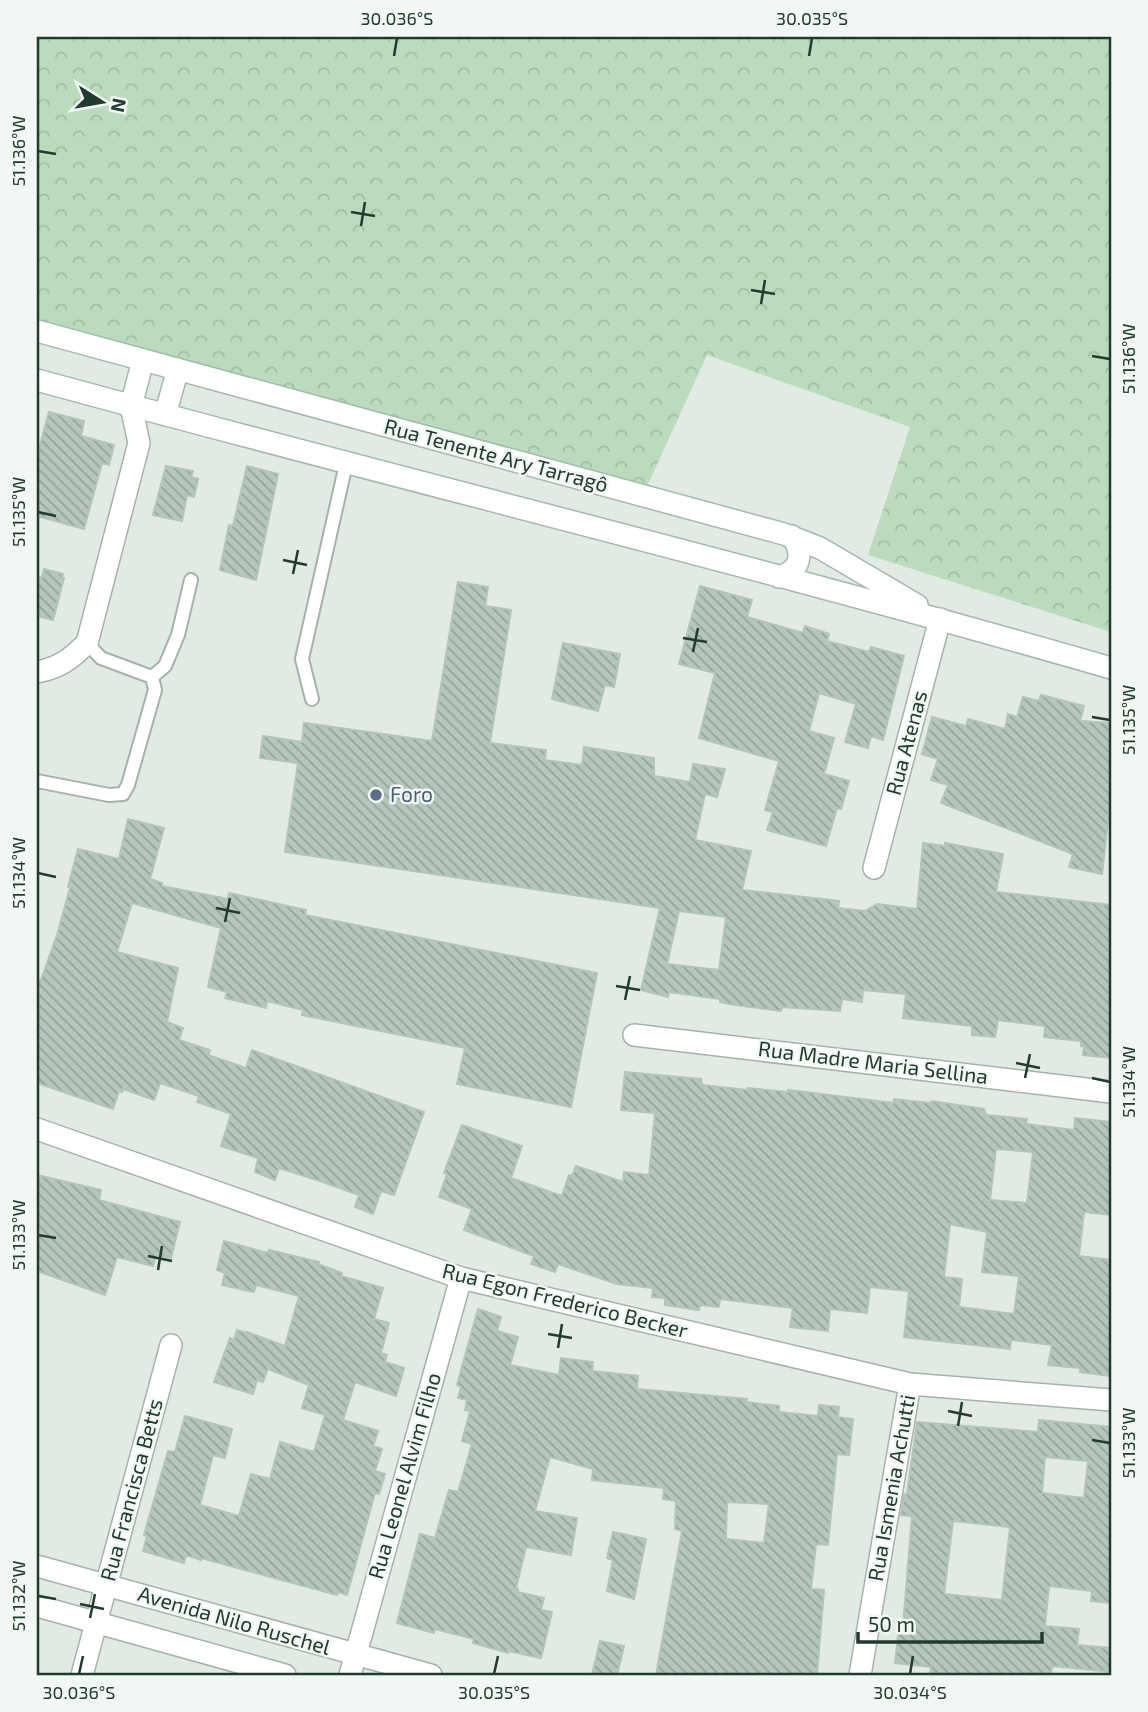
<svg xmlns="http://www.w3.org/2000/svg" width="1148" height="1712" font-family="'Exo 2',sans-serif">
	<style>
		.forest { fill: url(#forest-crowns) }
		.building { fill: url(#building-back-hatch); stroke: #b3c4ba; stroke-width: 2; fill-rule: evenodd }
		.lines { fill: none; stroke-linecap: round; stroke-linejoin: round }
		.service-casing { stroke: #a4b3aa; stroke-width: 16 }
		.minor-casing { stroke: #a4b3aa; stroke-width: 24 }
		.tertiary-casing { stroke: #a4b3aa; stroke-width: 24 }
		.secondary-casing { stroke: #a2b9ad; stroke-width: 24 }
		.service { stroke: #fff; stroke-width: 12 }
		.minor { stroke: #fff; stroke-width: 21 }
		.tertiary { stroke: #fff; stroke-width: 21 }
		.secondary { stroke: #fff; stroke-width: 21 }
		.ticks { fill: none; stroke: #223b2f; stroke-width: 2.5 }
		.service-dot { fill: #5c6f8a; stroke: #f1f8f3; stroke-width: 2.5 }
		.labels { text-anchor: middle; stroke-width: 5; stroke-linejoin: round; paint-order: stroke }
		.street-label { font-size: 21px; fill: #223b2f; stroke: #f1f8f3 }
		.service-label { font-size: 21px; fill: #4e5e75; stroke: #f1f8f3; text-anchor: start }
		.neatline { fill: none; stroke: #223b2f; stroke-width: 2.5 }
		.ticks-label { font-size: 18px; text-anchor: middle; fill: #223b2f }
	</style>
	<defs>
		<pattern id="forest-crowns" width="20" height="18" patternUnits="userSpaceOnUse" patternTransform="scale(1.75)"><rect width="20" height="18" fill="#badcbd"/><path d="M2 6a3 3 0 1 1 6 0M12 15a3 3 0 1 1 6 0" fill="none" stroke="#a0bea3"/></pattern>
		<pattern id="building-back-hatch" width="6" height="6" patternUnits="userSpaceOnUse" patternTransform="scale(1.75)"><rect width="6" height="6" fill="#b6c6bd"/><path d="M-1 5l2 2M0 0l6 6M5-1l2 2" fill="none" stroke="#94a29a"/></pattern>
	</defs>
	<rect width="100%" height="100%" fill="#e1ebe4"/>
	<path class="forest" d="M37,37H1111V632L868,555L910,427L707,355L639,504L37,340Z"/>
	<path class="building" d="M49,412L84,421L81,436L114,445L109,465L102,463L84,529L37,516V457Z
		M166,466L193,471L191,477L198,479L194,497L187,495L182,521L153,515Z
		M247,466L278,474L256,580L220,570L229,525L233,526Z
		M44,569L63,574L62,577L64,578L53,620L37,616V576L42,578Z
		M458,582L488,587L485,606L511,610L490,743L546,750L545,760L582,765L584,747L654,758V776L690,782L693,764L725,769L717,797L705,794L695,840L751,851L742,890L839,901L838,908L865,911L877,904L917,909L923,843L945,846V843L1003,854L996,892L1111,905V1058L1083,1055L1084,1046H1081V1041L1044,1037L1045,1026L998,1020L995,1037L972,1035V1026L903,1018L906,994L863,990L862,1002L842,999L840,1011L782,1007L781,1011L729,1004L720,1002V999L669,992L668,997L641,990L660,908L285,852L298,763L260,758L263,736L302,742L304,723L432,741ZM679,911L726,917L719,970L667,964Z
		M700,586L752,600L747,617L803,633L805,626L829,634L827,641L869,652L871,647L904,656L883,740L871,736L868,748L845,742L856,704L819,693L809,731L834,738L824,774L849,781L841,809L837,808L826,846L767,830L773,812L765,810L779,761L699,738L715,673L679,664Z
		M563,643L620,654L614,687L605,685L598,711L552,699Z
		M1041,695L1084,706L1080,721L1111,723V795L1102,874L1069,867L1073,854L941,803L948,785L931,780L938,759L922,754L932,717L966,726L968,719L1005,729L1008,714L1017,717L1023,697L1039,701Z
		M128,819L164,828L150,879L162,883V886L228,899L229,893L306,910L305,915L597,973L571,1107L457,1084L465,1048L302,1015L303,1010L267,1001L266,1008L225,998L227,992L208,987L221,928L132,903L117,952L178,968L167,1022L183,1028L179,1040L210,1050L208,1055L246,1068L252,1050L424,1112L394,1195L381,1191L373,1214L355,1207L359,1195L317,1180L279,1168L275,1180L255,1172L258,1158L221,1146L231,1114L197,1102L199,1096L160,1083L154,1100L123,1089L122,1092L119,1091L113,1109L37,1083V979L41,980L57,935L70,888L68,887L78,849L119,859Z
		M625,1072L701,1079L702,1085L748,1090V1088L788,1092V1090L894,1103V1099L931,1103L932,1101L984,1109L986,1115L1027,1119L1026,1124L1074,1130L1075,1118L1111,1122V1215L1084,1212L1079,1256L1111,1260V1376L1080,1372V1368L1048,1365L1052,1345L1011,1340L1010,1349L904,1337L909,1291L870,1287L867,1313L830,1309L828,1331L790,1327L793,1308L720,1299L719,1307L700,1305L699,1310L665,1305V1298L652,1297L653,1288L617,1284L558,1264L555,1272L531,1264L534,1256L464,1230L472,1209L439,1197L447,1174L444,1173L462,1125L522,1146L511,1178L562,1196L569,1175L572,1176L576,1166L623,1182L624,1172L649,1175L655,1113L621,1110ZM996,1149L1033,1152L1027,1203L990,1200ZM950,1224L987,1232L982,1272L1019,1276L1014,1314L959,1307L962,1279L944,1277Z
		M37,1175L101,1190L99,1200L180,1222L171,1258L156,1255L153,1266L117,1257L105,1295L37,1271Z
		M224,1241L268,1253L269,1250L319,1262L318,1264L342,1273L341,1276L383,1288L374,1319L389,1323L381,1353L387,1355L385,1362L404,1368L396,1396L355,1382L343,1420L378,1431L373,1446L382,1449L375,1471L385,1474L379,1494L375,1493L347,1595L338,1592L337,1595L201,1558V1560L186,1555L184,1563L143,1551L147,1536L144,1535L168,1451L175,1452L185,1416L232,1429L225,1458L213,1455L200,1505L239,1516L251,1474L270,1479L280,1442L314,1452L325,1415L302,1408L309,1385L268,1369L263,1382L257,1380L253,1394L214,1382L230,1338L234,1340L237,1330L247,1333V1332L285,1346L299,1296L256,1285L254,1292L222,1285L225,1273L217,1270Z
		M478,1309L501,1317L497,1331L518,1337L510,1365L559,1375L561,1358L593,1362L592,1371L638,1376L637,1389L747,1399L746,1402L779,1406V1412L818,1416L819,1405L839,1407L838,1417L853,1419L849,1455L837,1454L828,1545L816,1544L811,1589L824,1590L817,1675H656L682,1531L675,1529L676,1501L663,1499L664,1488L592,1480L593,1469L550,1457L535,1511L577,1518L571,1555L526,1547L516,1588L518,1589V1592L544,1598L541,1610L552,1612L541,1658L508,1651V1653L473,1643L474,1639L435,1629L434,1633L397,1623L420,1534L435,1538L449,1490L458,1492L472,1444L462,1441L470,1411L465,1410L467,1400L458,1398L461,1387L457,1385ZM727,1502L769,1504L764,1543L726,1539Z
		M1039,1420L1111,1427V1603L1091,1601L1092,1591L1049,1586L1045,1626L1079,1629L1077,1645L1111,1648V1672L1052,1666L1051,1675H957L930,1673L931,1667L895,1663L899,1626H903L912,1516L901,1515L904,1494H907L917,1422L1038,1432ZM1045,1457L1088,1461L1084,1498L1042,1493ZM953,1521L1010,1527L1002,1600L944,1594Z
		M613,1532L646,1539L634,1599L607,1591L613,1560L607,1558Z
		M600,1641L624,1646L617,1675H592Z"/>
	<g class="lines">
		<g class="service-casing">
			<path id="service" d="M152,677L165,666L178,635L191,580
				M312,699L302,659L346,464
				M37,781L109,795L123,794L128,785L155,690L152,677L101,658L87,643"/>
		</g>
		<g class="minor-casing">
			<path id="minor" d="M37,672C59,668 71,659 87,643L139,443L131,406
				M874,868L940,619
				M634,1035L1111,1092
				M37,1129L461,1278L910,1384L1111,1400
				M82,1675L171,1345
				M350,1675L461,1278
				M860,1675L910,1384"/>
		</g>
		<g class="tertiary-casing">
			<path id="tertiary" d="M37,1566L431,1675
				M37,1606L285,1675"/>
		</g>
		<g class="secondary-casing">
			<path id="secondary" d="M37,331L784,534L820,548L917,605
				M37,380C394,478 755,565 1111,668
				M131,406L143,360
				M165,415L178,369
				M779,577C801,570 804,554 792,536"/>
		</g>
		<use href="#service" class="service"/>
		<use href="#minor" class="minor"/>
		<use href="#tertiary" class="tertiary"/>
		<use href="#secondary" class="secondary"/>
	</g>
	<path class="ticks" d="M394,56L397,38M809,56L812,38M38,151L56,154M351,212L375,216M361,226L365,202M751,290L775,294M761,304L765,280M1092,356L1110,359M38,512L56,516M283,560L307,565M293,574L298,550M683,638L707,642M693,652L698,628M1092,717L1110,720M38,873L56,877M216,908L240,913M225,922L230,898M616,986L640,990M625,1000L630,976M1016,1063L1040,1068M1025,1078L1030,1054M1092,1078L1110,1082M38,1235L56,1238M148,1256L172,1261M158,1270L162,1246M548,1334L572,1338M558,1348L562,1324M948,1411L972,1416M958,1426L962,1402M1092,1440L1110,1443M38,1596L56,1599M80,1604L104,1609M90,1618L95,1594M79,1674L83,1656M494,1674L498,1656M910,1674L913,1656"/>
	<circle class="service-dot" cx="376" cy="795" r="7"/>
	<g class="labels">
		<g class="street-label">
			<text transform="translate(496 456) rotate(15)" y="7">Rua Tenente Ary Tarragô</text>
			<text transform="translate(907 743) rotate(-75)" y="7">Rua Atenas</text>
			<text transform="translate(873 1063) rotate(7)" y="7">Rua Madre Maria Sellina</text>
			<text transform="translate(565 1301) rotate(14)" y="7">Rua Egon Frederico Becker</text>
			<text transform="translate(405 1476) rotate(-74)" y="7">Rua Leonel Alvim Filho</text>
			<text transform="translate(892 1488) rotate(-80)" y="7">Rua Ismenia Achutti</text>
			<text transform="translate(132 1490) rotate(-75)" y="7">Rua Francisca Betts</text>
			<text transform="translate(234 1621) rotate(16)" y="7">Avenida Nilo Ruschel</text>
		</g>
		<g class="service-label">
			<text x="390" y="802">Foro</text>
		</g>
	</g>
	<rect width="1148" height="1712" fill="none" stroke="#f1f8f3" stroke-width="77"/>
	<g transform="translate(102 102) rotate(101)" stroke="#f1f8f3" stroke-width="5" paint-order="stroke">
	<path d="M0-5L12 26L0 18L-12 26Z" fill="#223b2f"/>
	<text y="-10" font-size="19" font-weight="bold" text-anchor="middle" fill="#223b2f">N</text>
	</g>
	<path d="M858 1632v10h184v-10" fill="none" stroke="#223b2f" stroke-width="3.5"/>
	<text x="868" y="1632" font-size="21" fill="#223b2f" stroke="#f1f8f3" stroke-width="5" paint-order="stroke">50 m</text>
	<rect x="38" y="38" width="1072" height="1636" class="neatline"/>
	<g class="ticks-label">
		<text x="397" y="25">30.036°S</text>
		<text x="812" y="25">30.035°S</text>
		<text transform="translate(19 151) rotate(-90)" y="6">51.136°W</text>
		<text transform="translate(1129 359) rotate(-90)" y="6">51.136°W</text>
		<text transform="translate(19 512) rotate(-90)" y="6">51.135°W</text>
		<text transform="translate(1129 720) rotate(-90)" y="6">51.135°W</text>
		<text transform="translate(19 873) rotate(-90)" y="6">51.134°W</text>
		<text transform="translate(1129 1082) rotate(-90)" y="6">51.134°W</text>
		<text transform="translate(19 1235) rotate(-90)" y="6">51.133°W</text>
		<text transform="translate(1129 1443) rotate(-90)" y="6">51.133°W</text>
		<text transform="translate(19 1596) rotate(-90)" y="6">51.132°W</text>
		<text x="79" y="1699">30.036°S</text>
		<text x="494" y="1699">30.035°S</text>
		<text x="910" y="1699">30.034°S</text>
	</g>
</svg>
